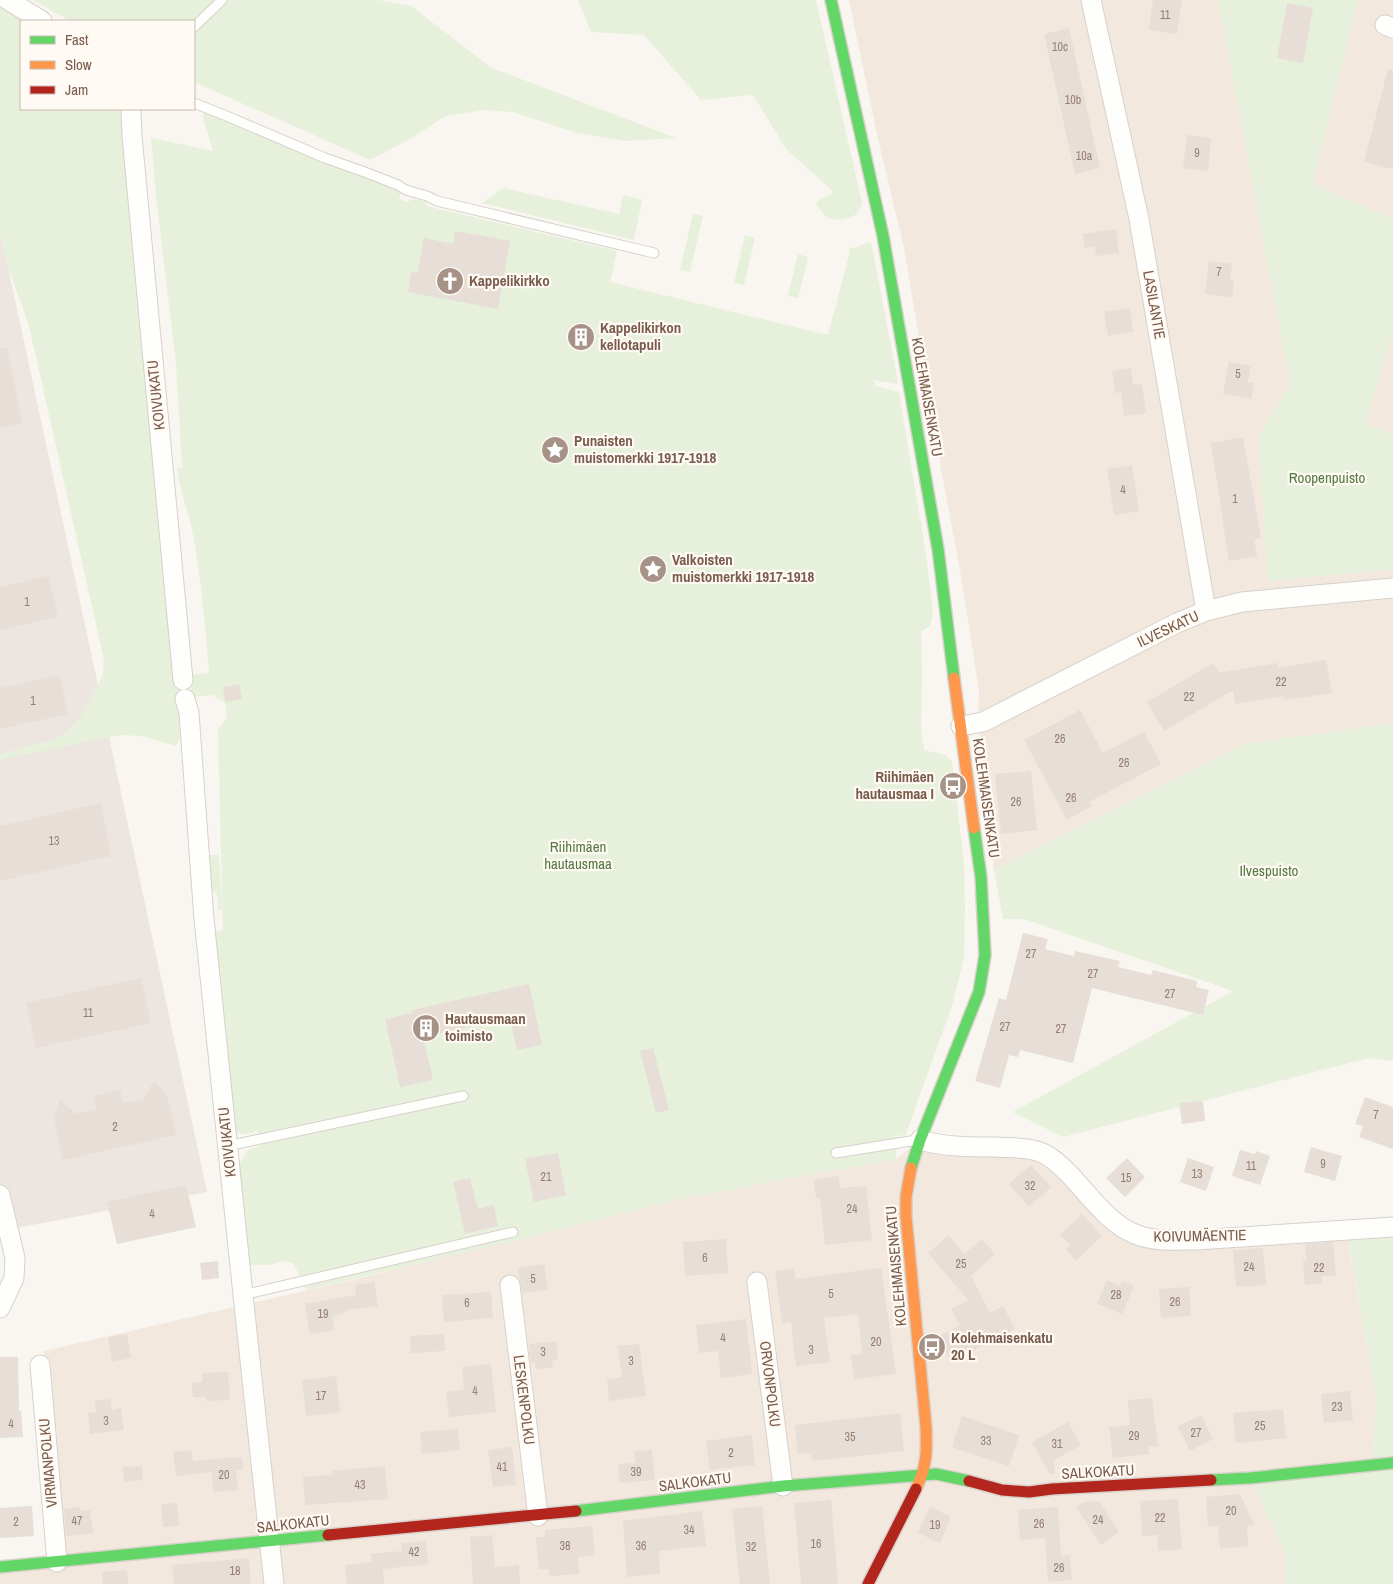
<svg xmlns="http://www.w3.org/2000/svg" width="1393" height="1584" font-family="'Archivo Narrow',sans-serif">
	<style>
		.residential { fill: #f2e8de }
		.industrial { fill: #ede5e0 }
		.green { fill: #e7f0db }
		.building { fill: #e6ded7 }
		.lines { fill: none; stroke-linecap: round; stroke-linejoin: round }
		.lane-casing { stroke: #d7d1cb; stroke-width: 11 }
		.street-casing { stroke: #d7d1cb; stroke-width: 21 }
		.fast-casing { stroke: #d9d2cb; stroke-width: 14 }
		.slow-casing { stroke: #d9d2cb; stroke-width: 14 }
		.jam-casing { stroke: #d9d2cb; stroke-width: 14 }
		.lane { stroke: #fefefd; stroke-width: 9 }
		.street { stroke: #fefefd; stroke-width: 19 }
		.fast { stroke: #63d668; stroke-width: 11 }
		.slow { stroke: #ff974d; stroke-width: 11 }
		.jam { stroke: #b3261e; stroke-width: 11 }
		.labels { text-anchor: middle; stroke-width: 4.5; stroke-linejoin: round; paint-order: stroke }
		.number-label { font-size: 12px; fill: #977e72 }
		.poi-label { font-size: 15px; font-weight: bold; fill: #7a5c4d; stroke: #fffaf3; text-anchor: start }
		.street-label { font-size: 15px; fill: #7a5c4d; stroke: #fffaf3 }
		.park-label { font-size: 15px; fill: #537a41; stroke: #fffaf3 }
	</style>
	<rect width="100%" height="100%" fill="#f9f5f0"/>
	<path class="residential" d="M849,0H1393V723L1243,744L994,870L978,724L979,690L960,570L941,469L904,248L878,139Z
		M920,1140L1058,1163L1136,1235L1346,1230L1376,1398L1372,1469L1250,1479L1286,1556V1584H0V1565L57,1562L44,1351L360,1278L680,1199L896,1159Z"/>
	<path class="industrial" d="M0,230L207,1192L0,1231Z"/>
	<path class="green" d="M33,0H378L411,6L492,68L676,138L625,141L577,133L513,112L485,110L446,116L410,139L370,160L194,82V21H70Z
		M578,0H816L862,203L857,214C839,223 825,223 816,202L834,192L786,149L753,95L701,100L644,35L591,32Z
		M1218,0H1358L1313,184L1393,219V331L1366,423L1393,435V570L1268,581L1258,436L1290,384Z
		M0,4L29,21H21V109H123L130,204L179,699L180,739L175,746L142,736L120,735L0,760V754L52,740L67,731L81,716L102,677L104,660L29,326L8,267L0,230Z
		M206,112L397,188L400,193L399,199L408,202C413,197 419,200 425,201L426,206L617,251L610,282L828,335L849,255V249L871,242L898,383L895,384L874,380L875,386L899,392L926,554L933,613L930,626L921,631L922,670L921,730L924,750L945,755L952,761L964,863L965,906L964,958L952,1006L905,1136L898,1135L896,1159L680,1199L526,1238L306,1290L294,1264L283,1261L270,1265H248L238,1167L247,1151L261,1145L257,1130C250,1135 242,1135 235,1131L214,935L216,932L223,930L218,729L227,717L225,702L212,695L192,697L190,675L209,673C205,623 201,573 191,524C186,505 179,487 177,468L182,467L176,364L156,196L151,138L213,151L203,117L204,114Z
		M504,188L619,214L623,195L642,200L634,240L482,203Z
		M693,214L703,216L690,272L680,270Z
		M745,235L755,238L744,285L734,283Z
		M798,254L808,257L798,298L788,296Z
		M1393,723V1061L1369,1058L1063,1137L1013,1112L1233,991L1024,919H1003L994,870L1243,744Z
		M207,855H219L222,910H218V896L210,888Z
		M1393,1235V1584H1286V1556L1250,1478L1372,1469L1376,1398L1348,1239Z"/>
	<path class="building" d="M1153,0H1182L1177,34L1149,30Z
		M1287,3L1313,8L1303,63L1277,58Z
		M1069,28L1100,168L1075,174L1044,34Z
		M1388,69L1393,70V169L1364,162Z
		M1187,135L1211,138L1208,171L1183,168Z
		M1116,229L1119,253L1096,256L1095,246L1085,248L1083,234Z
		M455,231L510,241L498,309L408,292L411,272L418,273L424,238L453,244Z
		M1209,261L1232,264L1230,281H1234L1232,297L1205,294Z
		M1130,308L1133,332L1108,336L1104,312Z
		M0,348H7L22,424L0,428Z
		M1229,362L1251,366L1248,382L1254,383L1251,399L1223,394Z
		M1131,368L1133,385L1142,384L1146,413L1124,416L1121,392L1115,393L1112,371Z
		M1243,437L1261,538L1254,539L1257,556L1229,561L1211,443Z
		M1132,465L1139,511L1114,515L1107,469Z
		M48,576L58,617L0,630V587Z
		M1326,660L1332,693L1285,700L1284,696L1235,704L1233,690L1164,731L1147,702L1213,663L1219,673L1278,663V668Z
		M59,675L68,714L0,729V688Z
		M239,684L242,699L225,702L223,687Z
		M1080,710L1103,753L1144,732L1161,764L1089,802L1092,806L1067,820L1024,740Z
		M1031,771L1037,830L1001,834L995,774Z
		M101,803L111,856L0,881V826Z
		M1023,933L1048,939L1045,949L1074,956L1075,951L1120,961L1118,967L1151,975L1153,970L1197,981L1196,987L1209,990L1203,1015L1092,988L1073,1063L1020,1050L1018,1057L1009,1055L1000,1088L975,1081L999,998L1006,1000Z
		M141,978L151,1023L36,1048L26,1003Z
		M529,984L542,1045L517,1050L510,1018L423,1037L433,1080L400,1087L385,1019L412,1013V1010Z
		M653,1048L669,1110L656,1113L640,1051Z
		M154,1081L167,1094L176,1135L63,1160L54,1118L60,1100L76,1114L97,1109L94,1096L120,1090L123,1103L143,1099Z
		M1365,1097L1393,1107V1149L1359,1137L1363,1126L1355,1124Z
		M1203,1101L1205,1121L1182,1124L1179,1103Z
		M1311,1147L1342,1156L1335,1181L1304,1172Z
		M1240,1150L1255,1154L1256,1151L1270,1156L1260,1185L1232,1176Z
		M558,1153L566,1195L534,1202L525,1159Z
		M1127,1158L1145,1177L1125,1197L1106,1178Z
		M1188,1158L1214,1167L1206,1191L1180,1182Z
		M1031,1165L1051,1187L1029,1207L1009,1184Z
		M839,1176L840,1188L866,1186L872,1240L825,1245L820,1198L816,1199L814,1179Z
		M470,1178L478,1209L494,1205L498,1226L465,1234L453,1182Z
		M186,1185L196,1227L117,1244L107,1202Z
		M1082,1214L1102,1236L1076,1261L1066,1249L1070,1245L1060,1235Z
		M949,1235L964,1254L982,1239L995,1254L971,1276L990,1313L1003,1306L1015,1329L951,1362L938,1337L960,1325L951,1309L968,1300L928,1253Z
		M726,1239L728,1273L685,1276L683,1242Z
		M1333,1242L1336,1275L1321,1277L1322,1283L1305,1285L1303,1260H1307L1305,1244Z
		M1263,1248L1266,1285L1236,1287L1233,1250Z
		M218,1261L219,1278L202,1280L200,1263Z
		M544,1264L548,1290L522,1293L518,1268Z
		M881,1268L896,1374L854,1379L851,1355L862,1354L858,1314L824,1318L830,1362L796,1366L791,1322L782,1323L775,1271L794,1269L796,1279Z
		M1107,1280L1119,1285L1122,1281L1134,1286L1122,1314L1097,1304Z
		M374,1282L378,1306L345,1310V1313L332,1316L334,1330L310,1334L305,1304L356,1295L355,1285Z
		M1189,1287L1191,1316L1161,1318L1159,1289Z
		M491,1292L493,1318L444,1322L442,1295Z
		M746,1319L752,1374L721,1378L718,1351L699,1353L696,1325Z
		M127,1334L131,1358L112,1362L108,1337Z
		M444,1334L445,1351L411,1353L410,1336Z
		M556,1341L558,1359L552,1360L553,1367L536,1369L535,1362H531L529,1344Z
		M639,1344L646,1396L609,1401L607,1379L622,1377L618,1346Z
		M0,1357H18L19,1411H21L23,1437L0,1438Z
		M491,1364L496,1412L449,1417L446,1392L464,1390L462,1367Z
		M228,1372L230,1400L206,1401V1397H193L192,1383L202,1382V1373Z
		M336,1376L340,1412L306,1416L302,1380Z
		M1350,1391L1353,1420L1324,1423L1321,1394Z
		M1152,1398L1158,1446L1148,1447L1149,1454L1113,1458L1109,1427L1130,1425L1128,1400Z
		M110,1399L112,1410L121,1408L124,1430L90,1434L88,1413L96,1412L95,1401Z
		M1283,1409L1286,1438L1236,1443L1233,1413Z
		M900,1413L904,1451L812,1461L811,1453L798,1454L795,1425Z
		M1201,1415L1213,1439L1190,1451L1178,1426Z
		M962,1416L1019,1435L1009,1466L952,1447Z
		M1068,1422L1081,1445L1054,1460L1055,1474H1050L1032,1442Z
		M458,1429L460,1450L422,1454L420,1432Z
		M752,1435L755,1465L710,1470L706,1441Z
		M512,1447L516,1485L493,1487L488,1450Z
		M191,1450L193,1461L242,1457L243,1469L236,1470L238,1490L213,1492L212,1472L176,1476L173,1452Z
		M652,1450L655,1480L620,1483L618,1464L635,1463L634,1451Z
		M142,1466L143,1480L124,1482L123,1467Z
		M385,1466L388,1499L305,1505L303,1477L332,1475V1471Z
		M1240,1494L1254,1525H1247L1248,1546L1220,1549L1218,1526L1208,1527L1206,1497Z
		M1178,1499L1182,1549L1158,1551L1157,1535L1142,1536L1140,1501Z
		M831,1500L838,1584H801L794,1503Z
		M1099,1501L1119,1532L1101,1545L1076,1507L1084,1502Z
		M177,1503L179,1526L163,1527L161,1504Z
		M32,1506L34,1536L0,1538V1508Z
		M762,1506L770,1584H740L732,1509Z
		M80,1507L81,1511L90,1510L93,1533L66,1536L64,1509Z
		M930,1507L951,1517L940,1543L918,1533Z
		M1058,1507L1061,1556L1070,1555L1072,1580L1048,1582L1045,1538L1020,1540L1018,1510Z
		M702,1511L706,1546L659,1551L660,1574L627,1577L623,1521Z
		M592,1526L595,1555L578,1557L579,1574L550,1576L549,1569H539L536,1537H545V1530Z
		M492,1535L495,1567L519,1565L520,1584H473L470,1537Z
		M426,1541L428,1564L383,1569L384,1584H347L345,1565L372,1562L371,1554L402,1551L401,1543Z
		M249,1558L251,1584H174L172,1565Z
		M127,1570L128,1584H103L102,1572Z"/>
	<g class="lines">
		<g class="lane-casing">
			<path id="lane" d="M194,27L222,0
				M194,103L229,117L325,158L362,171L398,185L406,190L427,196L437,201L654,253
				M227,1146L463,1096
				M836,1153L917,1140
				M243,1295L513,1232"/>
		</g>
		<g class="street-casing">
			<path id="street" d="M8,0L42,21
				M1091,0L1139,219L1206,611
				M1385,25L1393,28
				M131,109L132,136L183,680
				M185,699L189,713L204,919L243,1295L274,1584
				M961,726L983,722L1177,623L1206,611L1242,602L1393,588
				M920,1140C945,1147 970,1147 996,1147C1010,1148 1024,1147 1037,1151C1051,1155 1061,1166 1071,1176C1090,1196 1109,1224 1135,1234C1154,1242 1176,1240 1196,1240L1393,1227
				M0,1195L15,1258L14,1278L0,1308
				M757,1282L783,1486
				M510,1285L538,1516
				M40,1365L57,1562"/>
		</g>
		<g class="fast-casing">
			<path id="fast" d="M831,0L883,236L938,549L954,678
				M911,1168L920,1140L979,992L985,955L981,877L974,828
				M1211,1480L1250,1478L1393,1463
				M576,1511L783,1486L936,1474L969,1481
				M0,1567L328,1535"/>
		</g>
		<g class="slow-casing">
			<path id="slow" d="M954,678L974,828
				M911,1168L906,1197V1217L926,1427C927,1451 927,1466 916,1489"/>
		</g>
		<g class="jam-casing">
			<path id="jam" d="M969,1481L1002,1490L1029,1492L1052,1489L1211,1480
				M328,1535L576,1511
				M868,1584L916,1489"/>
		</g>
		<use href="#lane" class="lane"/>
		<use href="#street" class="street"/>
		<use href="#fast" class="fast"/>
		<use href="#slow" class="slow"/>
		<use href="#jam" class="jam"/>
	</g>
	<defs>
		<g id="church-disc" transform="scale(1.4375)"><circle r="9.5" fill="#a69286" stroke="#fffaf3"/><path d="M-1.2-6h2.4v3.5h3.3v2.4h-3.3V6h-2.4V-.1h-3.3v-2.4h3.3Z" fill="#fff"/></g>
		<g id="building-disc" transform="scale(1.4375)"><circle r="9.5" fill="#a69286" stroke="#fffaf3"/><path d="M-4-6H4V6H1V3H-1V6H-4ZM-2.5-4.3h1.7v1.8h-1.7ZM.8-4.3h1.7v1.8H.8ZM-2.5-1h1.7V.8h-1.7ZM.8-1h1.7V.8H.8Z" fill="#fff"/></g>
		<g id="sight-disc" transform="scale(1.4375)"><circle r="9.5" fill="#a69286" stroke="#fffaf3"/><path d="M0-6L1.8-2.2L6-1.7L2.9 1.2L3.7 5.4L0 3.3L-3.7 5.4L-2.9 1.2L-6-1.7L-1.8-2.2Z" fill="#fff"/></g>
		<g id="bus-disc" transform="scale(1.4375)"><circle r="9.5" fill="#a69286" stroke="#fffaf3"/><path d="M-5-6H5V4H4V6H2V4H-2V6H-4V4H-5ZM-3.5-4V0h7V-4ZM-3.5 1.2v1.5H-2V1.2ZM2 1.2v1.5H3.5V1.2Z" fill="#fff"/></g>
	</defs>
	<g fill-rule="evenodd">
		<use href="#church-disc" x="450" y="281"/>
		<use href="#building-disc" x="581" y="337"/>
		<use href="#sight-disc" x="555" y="450"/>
		<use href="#sight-disc" x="653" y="569"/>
		<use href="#bus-disc" x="953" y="786"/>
		<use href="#building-disc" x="426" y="1028"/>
		<use href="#bus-disc" x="932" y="1347"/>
	</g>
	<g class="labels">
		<g class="number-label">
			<text x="1165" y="19">11</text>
			<text x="1060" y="51">10c</text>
			<text x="1073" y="104">10b</text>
			<text x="1197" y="157">9</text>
			<text x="1084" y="160">10a</text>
			<text x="1219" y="276">7</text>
			<text x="1238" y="378">5</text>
			<text x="1123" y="494">4</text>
			<text x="1235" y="503">1</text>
			<text x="27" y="606">1</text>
			<text x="1281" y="686">22</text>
			<text x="1189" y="701">22</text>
			<text x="33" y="705">1</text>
			<text x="1060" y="743">26</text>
			<text x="1124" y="767">26</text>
			<text x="1071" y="802">26</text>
			<text x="1016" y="806">26</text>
			<text x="54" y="845">13</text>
			<text x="1031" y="958">27</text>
			<text x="1093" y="978">27</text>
			<text x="1170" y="998">27</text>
			<text x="88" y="1017">11</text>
			<text x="1005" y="1031">27</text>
			<text x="1061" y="1033">27</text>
			<text x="1376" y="1119">7</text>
			<text x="115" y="1131">2</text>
			<text x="1323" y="1168">9</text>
			<text x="1251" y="1170">11</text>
			<text x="1197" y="1178">13</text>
			<text x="546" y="1181">21</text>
			<text x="1126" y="1182">15</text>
			<text x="1030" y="1190">32</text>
			<text x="852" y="1213">24</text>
			<text x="152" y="1218">4</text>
			<text x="705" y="1262">6</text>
			<text x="961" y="1268">25</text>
			<text x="1249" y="1271">24</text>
			<text x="1319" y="1272">22</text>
			<text x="533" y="1283">5</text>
			<text x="831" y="1298">5</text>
			<text x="1116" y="1299">28</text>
			<text x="1175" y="1306">26</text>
			<text x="467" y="1307">6</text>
			<text x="323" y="1318">19</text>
			<text x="723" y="1342">4</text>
			<text x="876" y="1346">20</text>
			<text x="811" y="1354">3</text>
			<text x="543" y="1356">3</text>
			<text x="631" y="1365">3</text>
			<text x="475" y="1395">4</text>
			<text x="321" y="1400">17</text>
			<text x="1337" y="1411">23</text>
			<text x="106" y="1425">3</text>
			<text x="11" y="1428">4</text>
			<text x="1260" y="1430">25</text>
			<text x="1196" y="1437">27</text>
			<text x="1134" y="1440">29</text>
			<text x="850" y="1441">35</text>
			<text x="986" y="1445">33</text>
			<text x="1057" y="1448">31</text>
			<text x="731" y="1457">2</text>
			<text x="502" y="1471">41</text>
			<text x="636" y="1476">39</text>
			<text x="224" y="1479">20</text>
			<text x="360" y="1489">43</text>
			<text x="1231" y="1515">20</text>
			<text x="1160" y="1522">22</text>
			<text x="1098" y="1524">24</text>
			<text x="77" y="1525">47</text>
			<text x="16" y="1526">2</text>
			<text x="1039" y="1528">26</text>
			<text x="935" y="1529">19</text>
			<text x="689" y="1534">34</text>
			<text x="816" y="1548">16</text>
			<text x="565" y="1550">38</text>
			<text x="641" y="1550">36</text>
			<text x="751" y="1551">32</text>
			<text x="414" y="1556">42</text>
			<text x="1059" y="1572">26</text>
			<text x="235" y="1575">18</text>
		</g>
		<g class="poi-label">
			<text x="469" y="286">Kappelikirkko</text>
			<text x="600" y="333">Kappelikirkon<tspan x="600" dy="17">kellotapuli</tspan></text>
			<text x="574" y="446">Punaisten<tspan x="574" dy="17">muistomerkki 1917-1918</tspan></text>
			<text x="672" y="565">Valkoisten<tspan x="672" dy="17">muistomerkki 1917-1918</tspan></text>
			<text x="934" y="782" text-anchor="end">Riihimäen<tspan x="934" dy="17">hautausmaa I</tspan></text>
			<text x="445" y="1024">Hautausmaan<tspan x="445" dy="17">toimisto</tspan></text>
			<text x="951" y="1343">Kolehmaisenkatu<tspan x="951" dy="17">20 L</tspan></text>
		</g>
		<g class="street-label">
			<text transform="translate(1154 305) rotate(80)" y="5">LASILANTIE</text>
			<text transform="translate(156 395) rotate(-96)" y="5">KOIVUKATU</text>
			<text transform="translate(927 397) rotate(80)" y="5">KOLEHMAISENKATU</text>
			<text transform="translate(1168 629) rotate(-25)" y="5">ILVESKATU</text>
			<text transform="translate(986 798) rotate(82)" y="5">KOLEHMAISENKATU</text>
			<text transform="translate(227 1142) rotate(-96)" y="5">KOIVUKATU</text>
			<text transform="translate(1200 1236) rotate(-1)" y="5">KOIVUMÄENTIE</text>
			<text transform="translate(896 1266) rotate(-95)" y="5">KOLEHMAISENKATU</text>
			<text transform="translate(770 1384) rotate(83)" y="5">ORVONPOLKU</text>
			<text transform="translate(524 1400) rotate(83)" y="5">LESKENPOLKU</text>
			<text transform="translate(48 1463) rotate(-95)" y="5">VIRMANPOLKU</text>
			<text transform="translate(1098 1472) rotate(-3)" y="5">SALKOKATU</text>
			<text transform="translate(695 1482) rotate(-7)" y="5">SALKOKATU</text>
			<text transform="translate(293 1524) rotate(-6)" y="5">SALKOKATU</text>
		</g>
		<g class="park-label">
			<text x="1327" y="483">Roopenpuisto</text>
			<text x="578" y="852">Riihimäen<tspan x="578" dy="17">hautausmaa</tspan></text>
			<text x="1269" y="876">Ilvespuisto</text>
		</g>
	</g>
	<rect x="20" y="20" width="175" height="90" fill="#fffaf3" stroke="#cabbb1"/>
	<rect x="30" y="36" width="25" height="8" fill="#63d668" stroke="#cabbb1"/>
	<text x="65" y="45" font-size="15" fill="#7a5c4d">Fast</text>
	<rect x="30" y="61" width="25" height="8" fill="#ff974d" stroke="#cabbb1"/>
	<text x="65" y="70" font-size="15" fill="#7a5c4d">Slow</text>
	<rect x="30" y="86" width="25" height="8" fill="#b3261e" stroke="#cabbb1"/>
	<text x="65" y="95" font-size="15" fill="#7a5c4d">Jam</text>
</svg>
